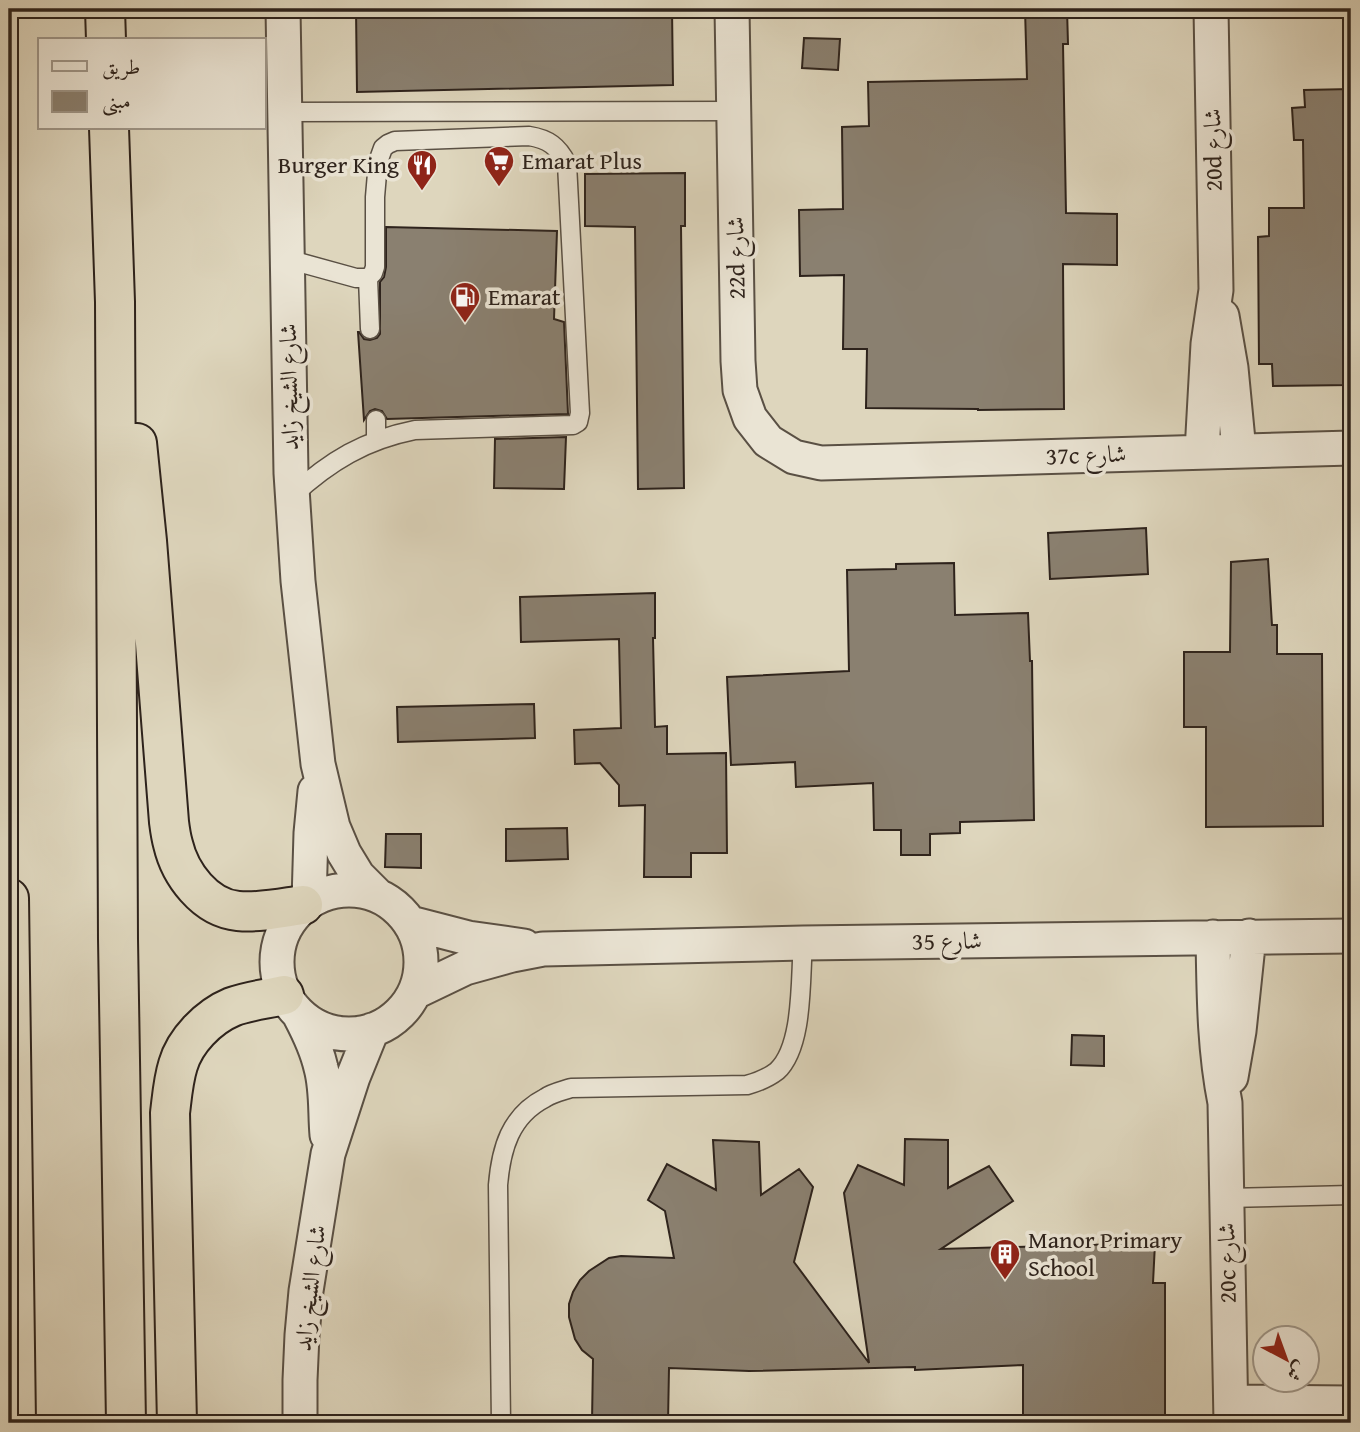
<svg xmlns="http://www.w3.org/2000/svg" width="1360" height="1432" font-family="'Gentium Book Plus',Amiri,serif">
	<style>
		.building { fill: #8a8070; stroke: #2e231c; stroke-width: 2 }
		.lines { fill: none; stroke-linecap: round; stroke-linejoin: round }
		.lane-casing { stroke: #5a5044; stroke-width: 21 }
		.street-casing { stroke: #5a5044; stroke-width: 37 }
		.highway-casing { stroke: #2e231c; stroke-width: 42 }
		.lane { stroke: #eae4d4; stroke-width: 18 }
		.street { stroke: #eae4d4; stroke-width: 33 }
		.highway { stroke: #ded6bd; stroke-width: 38 }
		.labels { text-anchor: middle; stroke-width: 7; stroke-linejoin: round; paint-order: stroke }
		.street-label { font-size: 24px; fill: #2e231c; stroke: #eae4d4 }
		.poi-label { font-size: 24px; fill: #2e231c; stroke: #eae4d4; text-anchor: start }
	</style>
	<rect width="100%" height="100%" fill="#ded6bd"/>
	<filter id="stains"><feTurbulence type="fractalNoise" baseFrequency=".00286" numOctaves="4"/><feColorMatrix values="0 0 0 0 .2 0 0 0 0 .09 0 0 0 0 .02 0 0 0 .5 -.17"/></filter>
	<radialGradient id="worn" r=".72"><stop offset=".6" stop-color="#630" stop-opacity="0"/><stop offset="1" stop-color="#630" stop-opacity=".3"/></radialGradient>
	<path class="building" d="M356,9H672L673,85L357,92Z
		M1025,9H1067L1068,44H1063L1066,213L1117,214V265L1063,264L1064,409L978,410V409L866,408L867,349H843L844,275L800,276L799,210L843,209L842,127L869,126L868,82L1027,79Z
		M804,38L840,39L838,70L802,68Z
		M1351,89V385L1273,386L1272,364H1259L1258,237L1269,236V208H1304L1303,140H1294L1292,108L1305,107L1304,90Z
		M685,173V226H681L684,488L638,489L635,227L585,226V174Z
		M386,227L557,231L554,319L564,322L568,414L387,419L382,411L375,409L370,411L364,420L358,332H359L364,339L370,340L377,338L380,334V282L384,277L386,267Z
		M566,437L564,489L494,488L495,439Z
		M1146,528L1148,574L1050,579L1048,533Z
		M1268,559L1272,625H1277V654H1322L1323,826L1206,827V727H1184V652H1230L1231,562Z
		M954,563L955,615L1028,613L1030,661H1032L1034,820L960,822V833L930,834V855H901V830H874L873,783L796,787L795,762L731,765L727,677L849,671L847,570L896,569V564Z
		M655,593V638H653L655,727L667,726V754L726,753L727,853H691V877H644L645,805L619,806V785L600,763L575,764L574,730L621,728L619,639L521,642L520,597Z
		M534,704L535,738L398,742L397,707Z
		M567,828L568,859L506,861V829Z
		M386,834H421V868L385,867Z
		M1072,1035L1104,1036V1066L1071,1065Z
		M905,1139L948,1140V1188L989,1166L1013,1201L941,1249L1155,1243L1153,1283H1165V1423H1023V1365L915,1370V1367L749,1371L669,1368L668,1423H592L593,1359L582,1350L575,1339L569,1317V1304L573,1292L580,1280L589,1271L609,1258L621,1256L674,1258L665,1211L648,1200L667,1164L716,1190L713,1140L759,1142L761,1195L799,1169L813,1187L794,1262L869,1363L844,1193L858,1165L904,1185Z"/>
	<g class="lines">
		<g class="lane-casing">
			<path id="lane" d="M285,112L734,111
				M287,259L356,278H368L373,273L375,267V197L378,162L383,148L388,144L395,141L529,136C548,139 558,146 567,164L580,413L578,422L573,425L415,430C365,440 330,461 293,495
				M368,278L370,329
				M376,420V440
				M1226,1198L1351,1195
				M501,1423L498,1185C501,1149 510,1116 545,1098C552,1093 562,1091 571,1088L747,1085C758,1082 768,1078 777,1071C804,1046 800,978 803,943"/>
		</g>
		<g class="street-casing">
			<path id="street" d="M283,9L291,473L298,581L318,764L333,827L344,853L358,876L377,895
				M732,9L738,361L740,390L750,418L768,441L794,457L821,463L1351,448
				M1222,316L1231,368L1239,451
				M1202,452L1208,344L1216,290L1211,9
				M277 962a72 72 0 1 1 144 0a72 72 0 1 1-144 0Z
				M309,901L311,833L315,791
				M410,923L468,938L524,946
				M1213,937C1214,993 1214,1048 1225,1103L1231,1423
				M415,992L465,968L512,955L543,949L803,943L1351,936
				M300,1016C309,1033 317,1050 321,1068C327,1090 325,1113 327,1135
				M1231,1077L1239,1031L1249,936
				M1231,1402L1351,1403
				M300,1423V1380L302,1335L306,1291L328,1154L353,1077L372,1030"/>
		</g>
		<g class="highway-casing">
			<path id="highway" d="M105,9L106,40
				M109,128L115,302L118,939L126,1423
				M137,443L147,541L169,822C170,830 171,837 173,844C180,874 205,908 238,911C260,913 282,908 303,905
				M9,898L16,1423
				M177,1423L170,1113C172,1097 173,1081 178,1065C185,1041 208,1017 232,1007C247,1001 267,999 284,995"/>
		</g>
		<use href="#lane" class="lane"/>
		<use href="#street" class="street"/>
		<use href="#highway" class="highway"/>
	</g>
	<defs>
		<g id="supermarket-pin" transform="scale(1.575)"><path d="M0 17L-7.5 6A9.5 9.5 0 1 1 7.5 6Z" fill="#8f2418" stroke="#eae4d4"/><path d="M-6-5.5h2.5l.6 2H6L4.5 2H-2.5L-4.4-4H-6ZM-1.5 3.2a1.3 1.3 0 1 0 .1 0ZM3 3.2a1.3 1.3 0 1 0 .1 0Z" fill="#fff"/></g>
		<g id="restaurant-pin" transform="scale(1.575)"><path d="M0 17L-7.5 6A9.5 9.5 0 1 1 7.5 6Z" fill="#8f2418" stroke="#eae4d4"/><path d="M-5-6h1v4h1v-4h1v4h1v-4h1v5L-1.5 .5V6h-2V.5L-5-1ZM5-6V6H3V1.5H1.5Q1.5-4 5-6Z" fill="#fff"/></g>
		<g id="fuel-pin" transform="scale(1.575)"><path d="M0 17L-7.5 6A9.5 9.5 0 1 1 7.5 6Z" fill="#8f2418" stroke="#eae4d4"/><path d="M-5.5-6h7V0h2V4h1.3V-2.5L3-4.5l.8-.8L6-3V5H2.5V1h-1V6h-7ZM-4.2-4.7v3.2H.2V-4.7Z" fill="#fff"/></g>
		<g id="building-pin" transform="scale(1.575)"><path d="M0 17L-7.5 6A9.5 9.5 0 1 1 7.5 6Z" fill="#8f2418" stroke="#eae4d4"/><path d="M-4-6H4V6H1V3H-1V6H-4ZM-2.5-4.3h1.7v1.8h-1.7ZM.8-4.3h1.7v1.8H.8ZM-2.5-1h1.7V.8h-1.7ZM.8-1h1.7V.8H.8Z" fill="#fff"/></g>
	</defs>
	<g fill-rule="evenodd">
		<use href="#supermarket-pin" x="499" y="161"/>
		<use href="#restaurant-pin" x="422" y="165"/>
		<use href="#fuel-pin" x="465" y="297"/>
		<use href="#building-pin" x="1005" y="1254"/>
	</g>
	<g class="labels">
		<g class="street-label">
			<text transform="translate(1213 150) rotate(-91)" y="8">20d شارع</text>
			<text transform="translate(736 258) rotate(-91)" y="8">22d شارع</text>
			<text transform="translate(289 387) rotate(-91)" y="8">شارع الشيخ زايد</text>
			<text transform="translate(1086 455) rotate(-2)" y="8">37c شارع</text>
			<text transform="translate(947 941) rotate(-1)" y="8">شارع 35</text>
			<text transform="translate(1227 1263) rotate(-91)" y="8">20c شارع</text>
			<text transform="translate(310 1288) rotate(-83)" y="8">شارع الشيخ زايد</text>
		</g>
		<g class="poi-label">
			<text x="522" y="169">Emarat Plus</text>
			<text x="399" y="173" text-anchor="end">Burger King</text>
			<text x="488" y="305">Emarat</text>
			<text x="1028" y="1248">Manor Primary<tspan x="1028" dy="28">School</tspan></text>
		</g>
	</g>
	<rect width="1360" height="1432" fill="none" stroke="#ded6bd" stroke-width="35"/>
	<rect x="10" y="10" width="1339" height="1411" fill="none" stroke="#2e231c" stroke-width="3.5"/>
	<rect x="18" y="18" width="1325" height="1397" fill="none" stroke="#2e231c" stroke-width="2"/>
	<rect x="38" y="38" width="228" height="91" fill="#eae4d4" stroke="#9f978a" stroke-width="2"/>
	<rect x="52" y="61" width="35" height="10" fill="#eae4d4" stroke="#9f978a" stroke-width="2"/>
	<text x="102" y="74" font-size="21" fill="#2e231c">طريق</text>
	<rect x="52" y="91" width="35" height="21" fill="#8a8070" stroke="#9f978a" stroke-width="2"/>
	<text x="102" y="108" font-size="21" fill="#2e231c">مبنى</text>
	<g transform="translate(1286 1359) rotate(139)"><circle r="33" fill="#eae4d4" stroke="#9f978a" stroke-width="2"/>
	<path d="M0-5L12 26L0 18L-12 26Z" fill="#8f2418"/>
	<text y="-10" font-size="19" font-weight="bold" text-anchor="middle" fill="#2e231c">ش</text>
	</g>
	<rect width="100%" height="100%" filter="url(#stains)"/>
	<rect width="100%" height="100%" fill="url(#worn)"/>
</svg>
